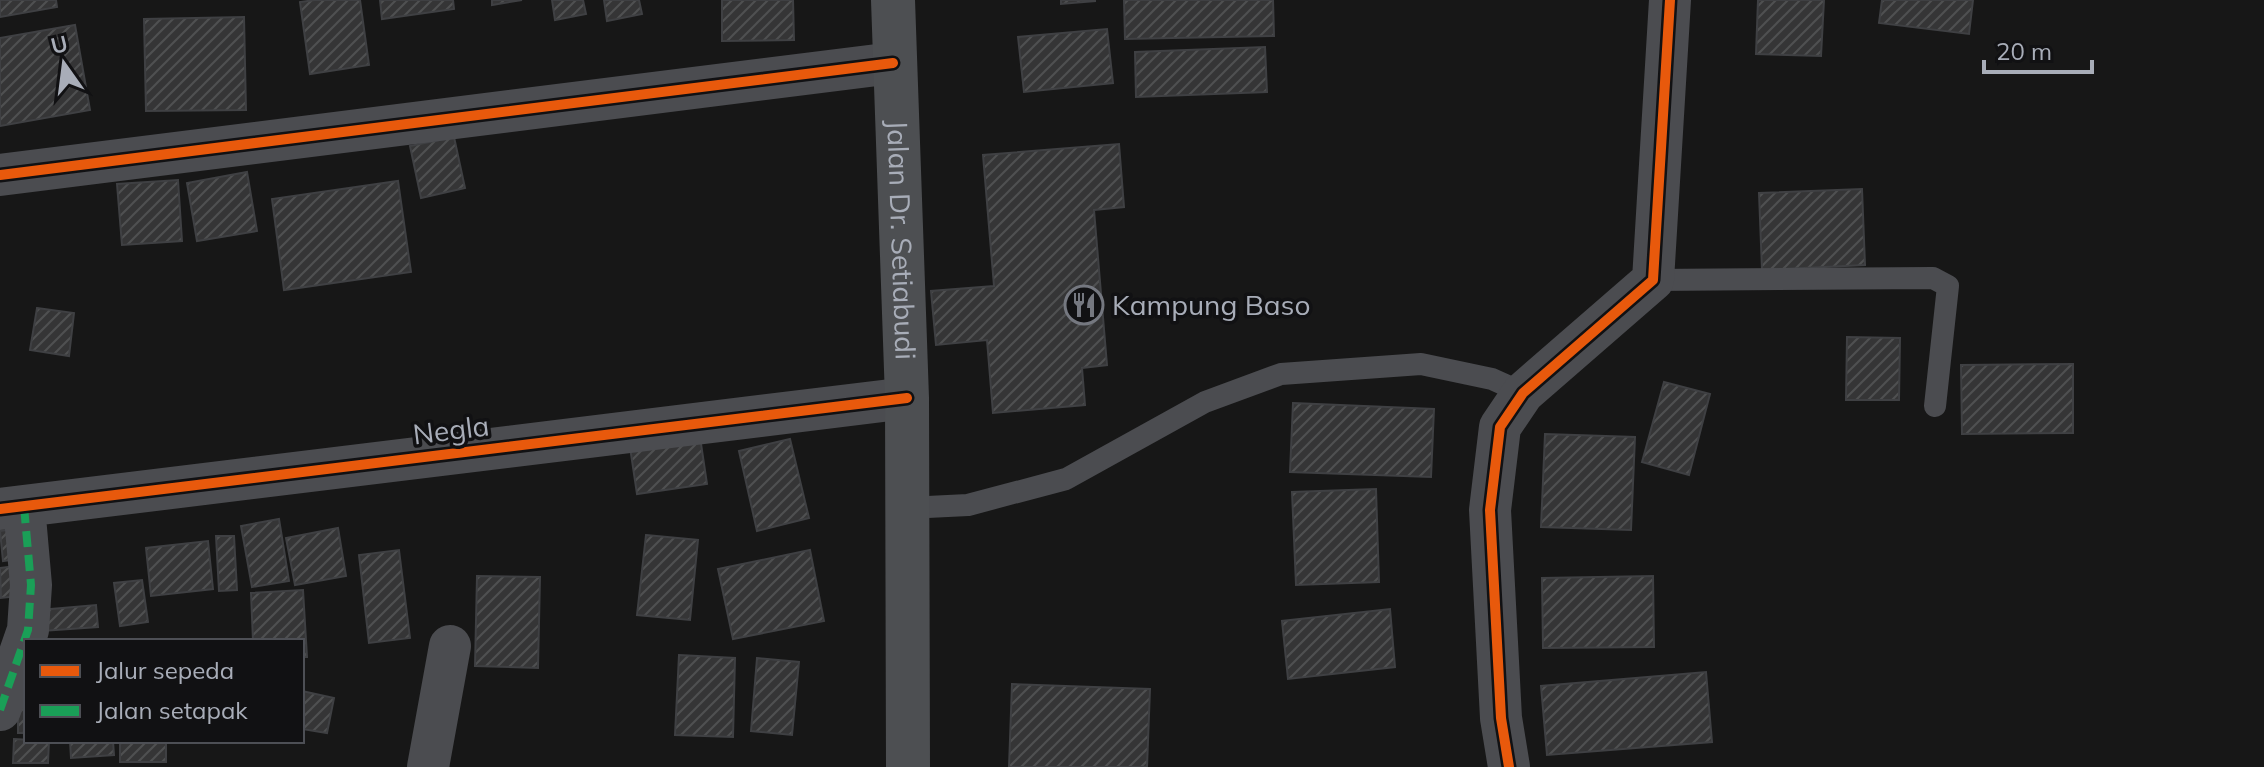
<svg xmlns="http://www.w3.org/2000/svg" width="2264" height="767" font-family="Mulish,sans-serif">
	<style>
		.building { fill: url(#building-hatch); stroke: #3f4043; stroke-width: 2 }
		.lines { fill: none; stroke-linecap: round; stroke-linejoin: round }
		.service { stroke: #4b4c50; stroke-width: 22 }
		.minor { stroke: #4b4c50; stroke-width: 42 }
		.primary { stroke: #4d4f52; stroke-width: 44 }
		.quiet { stroke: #1a9f57; stroke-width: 8; stroke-dasharray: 16 8; stroke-linecap: butt }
		.cycleway-casing { stroke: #111113; stroke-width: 15 }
		.cycleway { stroke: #e8590c; stroke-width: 10 }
		.labels { text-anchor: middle; stroke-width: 7; stroke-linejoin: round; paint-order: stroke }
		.street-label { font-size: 28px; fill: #a8adb8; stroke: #111113 }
		.poi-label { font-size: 28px; fill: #a8adb8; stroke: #111113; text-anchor: start }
	</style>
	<defs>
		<pattern id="building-hatch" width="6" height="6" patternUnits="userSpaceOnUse" patternTransform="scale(2)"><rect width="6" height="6" fill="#353536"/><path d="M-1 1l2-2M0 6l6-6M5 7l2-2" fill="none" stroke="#4f5051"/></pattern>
	</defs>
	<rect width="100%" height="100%" fill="#171717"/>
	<path class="building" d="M0,0H56L57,7L0,17Z
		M315,0H360L369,65L310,74L300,2Z
		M380,0H453L454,9L382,19Z
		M492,0H522L492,5Z
		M552,0H583L586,14L555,20Z
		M604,0H639L642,14L607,21Z
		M722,0H793L794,40L722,41Z
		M1061,0H1095V1L1061,4Z
		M1124,0H1273L1274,36L1125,39Z
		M1758,0H1824L1821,56L1756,54Z
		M1882,0H1973L1969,34L1879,23Z
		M244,17L246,110L146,111L144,19Z
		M75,25L90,110L0,126V38Z
		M1107,29L1113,83L1024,92L1018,37Z
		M1265,47L1267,92L1136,97L1135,52Z
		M454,137L465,188L421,198L410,146Z
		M1119,144L1124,207L1094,210L1107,365L1082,368L1085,405L993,413L987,340L936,345L931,291L994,286L983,155Z
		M247,172L257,231L197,241L187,183Z
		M178,180L182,241L122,245L117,184Z
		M398,181L411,272L284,290L272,199Z
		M1862,189L1865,265L1762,270L1759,193Z
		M37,308L74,313L69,356L30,350Z
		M1847,337L1900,338L1899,400H1846Z
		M2073,364V433L1962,434L1961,365Z
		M1664,382L1710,394L1689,475L1642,462Z
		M1293,403L1434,409L1431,477L1290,472Z
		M1545,434L1635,437L1631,530L1541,527Z
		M700,437L707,484L637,494L630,447Z
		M790,439L809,518L757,531L739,451Z
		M1376,489L1379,582L1296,585L1292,492Z
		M279,519L289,581L252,587L241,526Z
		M21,528L25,558L3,561L0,531Z
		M338,528L346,576L295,585L286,538Z
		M646,535L698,540L690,620L637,615Z
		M216,536H234L237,590L219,591Z
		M208,541L213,589L151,596L146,548Z
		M399,550L410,638L369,643L359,555Z
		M810,550L824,621L733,639L718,569Z
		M23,565L27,595L1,598L0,568Z
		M477,576L540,577L538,668L475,666Z
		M1653,576L1654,647L1543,648L1542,578Z
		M142,580L148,622L120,626L114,583Z
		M303,590L307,657H302V641H253L251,593Z
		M96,605L98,627L42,631L40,610Z
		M1390,609L1395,667L1288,679L1282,621Z
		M679,655L735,658L733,737L675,735Z
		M757,658L799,662L792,735L751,731Z
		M1706,672L1712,742L1547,755L1541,686Z
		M1012,684L1150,689L1147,767H1009Z
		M302,691L334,698L327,733L302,729Z
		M18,695H26V733H18Z
		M14,739L49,741L48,763H13Z
		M70,741H113L114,755L71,758Z
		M120,741H166V762H120Z"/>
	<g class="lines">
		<path class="service" d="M1653,280L1933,278L1948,286L1935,406
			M907,508L968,505L1066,479L1205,402L1281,374L1421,364L1492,379L1523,393"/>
		<path class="minor" d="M0,175L893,63
			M0,509L907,398
			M0,710L28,630L31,585L24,506
			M428,767L450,646
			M1509,767L1501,718L1490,510L1500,427L1523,393L1653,280L1670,0"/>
		<path class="primary" id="s1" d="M893,0L907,398L908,767"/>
		<path class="quiet" d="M0,710L28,630L31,585L24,506"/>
		<g class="cycleway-casing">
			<path id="cycleway" d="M0,175L893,63
				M0,509L907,398
				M1509,767L1501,718L1490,510L1500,427L1523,393L1653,280L1670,0"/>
		</g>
		<use href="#cycleway" class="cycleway"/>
	</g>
	<defs>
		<g id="restaurant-ring" transform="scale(2)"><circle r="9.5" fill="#111113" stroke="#757880" stroke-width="1.5"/><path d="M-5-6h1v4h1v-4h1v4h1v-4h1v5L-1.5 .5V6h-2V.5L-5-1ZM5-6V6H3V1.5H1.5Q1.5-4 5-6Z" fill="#757880"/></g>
	</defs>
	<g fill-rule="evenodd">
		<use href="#restaurant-ring" x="1084" y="305"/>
	</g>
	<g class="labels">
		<g class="street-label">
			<text dy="10" stroke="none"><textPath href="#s1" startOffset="240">Jalan Dr. Setiabudi</textPath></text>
			<text transform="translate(451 430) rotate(-7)" y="10">Negla</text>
		</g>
		<g class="poi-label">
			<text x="1112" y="315">Kampung Baso</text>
		</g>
	</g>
	<rect x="24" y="639" width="280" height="104" fill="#111113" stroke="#4d4f55" stroke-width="2"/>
	<rect x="40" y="665" width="40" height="12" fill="#e8590c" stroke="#4d4f55" stroke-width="2"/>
	<text x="96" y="679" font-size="24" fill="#a8adb8">Jalur sepeda</text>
	<rect x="40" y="705" width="40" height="12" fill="#1a9f57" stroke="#4d4f55" stroke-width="2"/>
	<text x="96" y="719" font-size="24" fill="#a8adb8">Jalan setapak</text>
	<g transform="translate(64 64) rotate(346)" stroke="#111113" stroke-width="6" paint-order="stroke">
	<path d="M0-6L14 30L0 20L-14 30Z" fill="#a8adb8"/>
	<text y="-12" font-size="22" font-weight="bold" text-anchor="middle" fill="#a8adb8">U</text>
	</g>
	<path d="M1984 60v12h108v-12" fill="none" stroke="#a8adb8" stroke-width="4"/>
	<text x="1996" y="60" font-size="24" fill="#a8adb8" stroke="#111113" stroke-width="6" paint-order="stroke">20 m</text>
</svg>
